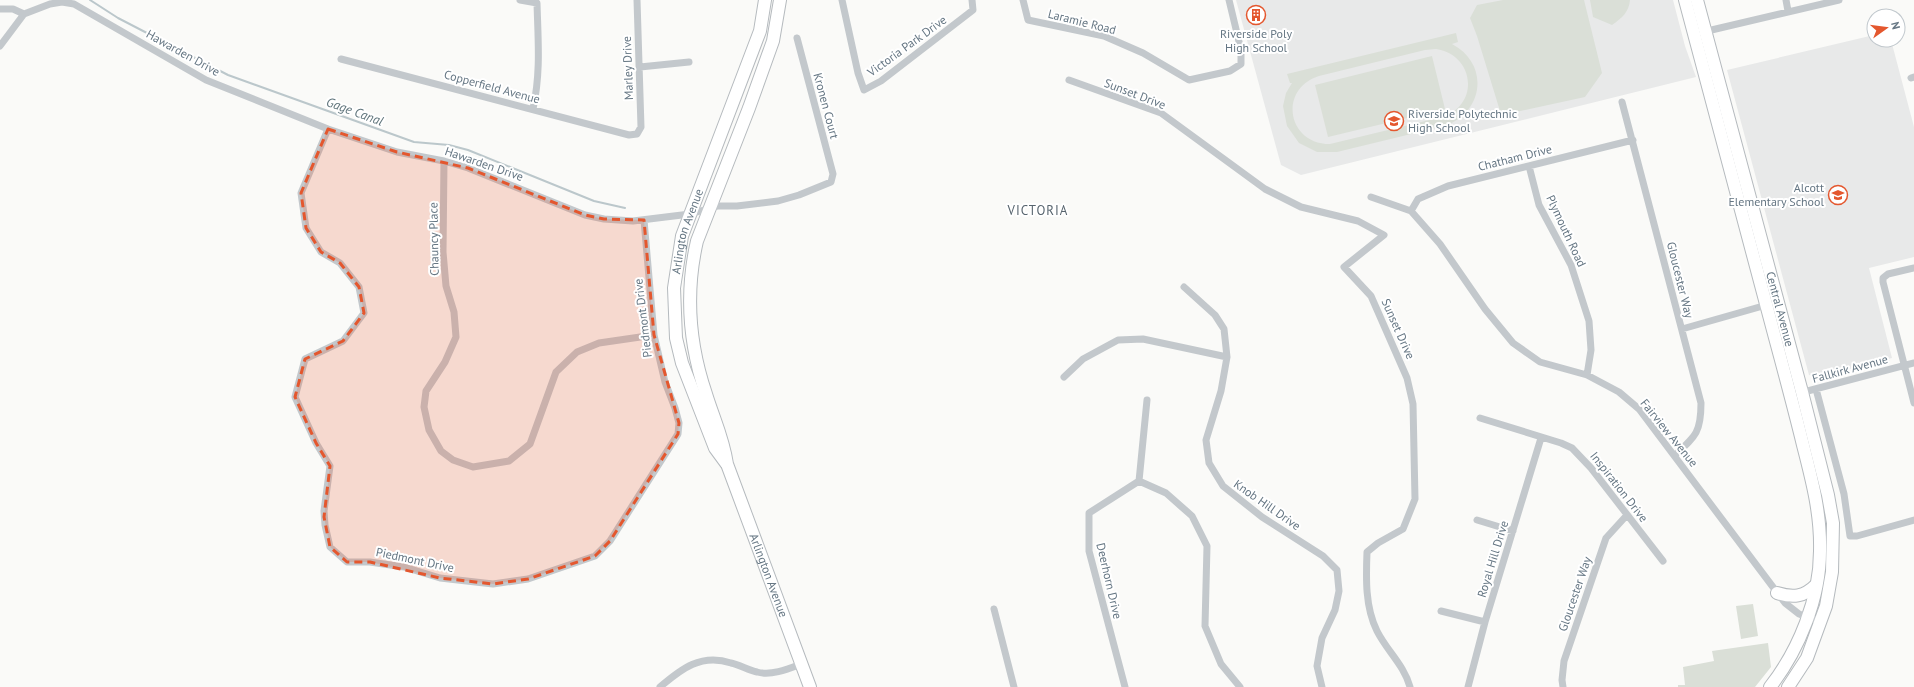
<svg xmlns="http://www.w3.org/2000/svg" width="1914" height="687" font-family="'PT Sans',sans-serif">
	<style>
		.built { fill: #e8e9e9 }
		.green { fill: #dadfd7; fill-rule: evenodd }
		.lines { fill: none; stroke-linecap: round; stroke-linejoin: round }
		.stream { stroke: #bbc7cb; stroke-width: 2 }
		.primary-casing { stroke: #b5babe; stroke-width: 14 }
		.minor { stroke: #c3c8cc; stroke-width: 7 }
		.primary { stroke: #fff; stroke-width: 12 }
		.marked { fill: #e4572e; fill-opacity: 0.2; stroke: #e4572e; stroke-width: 3; stroke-dasharray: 8 5; stroke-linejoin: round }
		.labels { text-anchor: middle; stroke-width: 4; stroke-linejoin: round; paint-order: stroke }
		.street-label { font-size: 12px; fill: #657683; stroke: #fff }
		.poi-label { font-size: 12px; fill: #657683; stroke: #fff }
		.water-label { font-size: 13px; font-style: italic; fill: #60757c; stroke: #fff }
		.neighbourhood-label { font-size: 13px; letter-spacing: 1px; fill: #57646e; stroke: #fff }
	</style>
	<rect width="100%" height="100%" fill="#fafaf8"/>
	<path class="built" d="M1236,0H1673L1685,46L1696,77L1301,175L1281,165Z
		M1874,35V40H1891L1914,127V257L1869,268L1892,358L1818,377L1809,375L1727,70Z"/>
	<path class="green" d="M1503,0H1584L1602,73L1585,97L1507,114L1500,111L1477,36L1470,18L1477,5Z
		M1590,0H1630C1629,12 1622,18 1612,25L1593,17Z
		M1456,33L1458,42L1452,44C1490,64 1484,113 1444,126L1337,152H1317L1299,143L1287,126L1283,106L1286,93L1292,83H1290L1287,74ZM1436,49C1475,55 1480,105 1442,117L1330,144C1287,144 1278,89 1319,76L1425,50Z
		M1432,56L1445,109L1328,137L1315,85Z
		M1753,604L1758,636L1741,639L1736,606Z
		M1768,643L1771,667L1755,687H1678V685H1685L1683,667L1714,661L1712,651Z"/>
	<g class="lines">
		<path class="stream" d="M90,0L118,18L228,75L414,142L449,145L468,150L594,201L625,208"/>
		<g class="primary-casing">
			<g id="primary">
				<path id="s1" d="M780,0L773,41L749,108L697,241C685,293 689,344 706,394C714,420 723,437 727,464L810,687"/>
				<path d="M1685,0C1715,111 1744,223 1774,334C1784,371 1794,408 1803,445C1812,480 1821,514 1820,551C1820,598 1799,650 1770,687"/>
				<path id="s2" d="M1697,0L1802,392L1828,495L1833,523L1832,572L1826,606L1807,658L1788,687"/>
				<path id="s3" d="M726,463L715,448L682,363L676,338L674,288L682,236L760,31L765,0"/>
				<path d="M1777,593C1793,598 1804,597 1816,585"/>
			</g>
		</g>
		<path class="minor" d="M520,0L537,3C538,40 541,72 533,109
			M842,0L858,73L864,90L881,81L973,10L972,0
			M1023,0L1028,20L1104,36L1143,53L1189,80L1230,71L1241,64V50L1229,0
			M1786,0L1788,11
			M0,9H13L24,14
			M1703,32L1839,0
			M0,46L24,14L50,4L62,2L74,4L206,80L328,129L397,152L444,161L468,168L585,215L604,219L633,221L690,214L718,206H737L778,201L799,195L831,182L833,174L797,38
			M341,59L629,135L637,134L641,127L637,0
			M640,67L689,62
			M1911,78L1914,77
			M1069,80L1161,113L1265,189L1301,207L1358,221L1384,235L1344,267L1371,296L1407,378L1413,404L1415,499L1403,529L1378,543L1367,552C1366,578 1365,607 1377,631C1387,651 1404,665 1410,687
			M1622,102L1701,403C1701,432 1696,436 1675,455
			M328,129L301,193L306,228L321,252L340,263L359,287L364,313L343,341L305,359L295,397L316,443L330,466L324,511L325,525L330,547L347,562H370L404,567L440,578L493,584L528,579L595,556L610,541L678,434L679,423L675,408L665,382L654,335L644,220
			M444,161L443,252L446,286L454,312L456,337L445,362L426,391L424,407L429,430L441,451L453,460L473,467L509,461L530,444L556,372L577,352L599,343L654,335
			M1529,166L1539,205L1571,265L1589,321L1591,350L1587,375
			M1371,197L1411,211L1440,244L1485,309L1513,343L1540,362L1587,375L1619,392L1639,409L1785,603L1799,614L1821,622
			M1411,211L1418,199L1448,186L1633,140
			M1914,268L1888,274L1883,278V282L1914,403
			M1184,287L1215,315L1224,329L1227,357
			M1682,329L1770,304
			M1064,377L1083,359L1118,340L1143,339L1227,357L1221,391L1206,440L1209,463L1223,486L1262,517L1323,556L1337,570L1339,591L1335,610L1322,638L1317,666L1322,687
			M1816,389L1844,494L1850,536H1857L1914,520
			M1800,393L1914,363
			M1147,400L1139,481L1166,493L1192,516L1207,546L1205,626L1221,664L1240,687
			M1480,418L1561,443L1572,448L1591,468L1663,561
			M1477,520L1513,531
			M994,609L1014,687
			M1441,611L1485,622
			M660,687C681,669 701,653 731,663C740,665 748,670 757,672C771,676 788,669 801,664
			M1125,687L1089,551V513L1139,481
			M1468,687L1485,622L1541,438
			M1563,687L1562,680L1564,661L1606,538L1627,515"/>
		<use href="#primary" class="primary"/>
	</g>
	<path class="marked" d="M328,129L397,152L468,168L585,215L604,219L644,220L654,335L679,423L678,434L610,541L595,556L528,579L493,584L440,578L370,562H347L330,547L324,517L330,466L316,443L295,397L305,359L343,341L364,313L359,287L340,263L321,252L306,228L301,193Z"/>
	<defs>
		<g id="building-ring" transform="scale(1)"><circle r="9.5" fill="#fff" stroke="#e4572e" stroke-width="1.5"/><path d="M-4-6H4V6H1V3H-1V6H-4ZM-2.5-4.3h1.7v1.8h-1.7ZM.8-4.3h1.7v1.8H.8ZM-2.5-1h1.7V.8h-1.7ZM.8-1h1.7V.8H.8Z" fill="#e4572e"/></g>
		<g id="school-ring" transform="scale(1)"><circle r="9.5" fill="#fff" stroke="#e4572e" stroke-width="1.5"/><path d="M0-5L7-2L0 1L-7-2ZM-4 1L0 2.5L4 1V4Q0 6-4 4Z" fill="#e4572e"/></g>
	</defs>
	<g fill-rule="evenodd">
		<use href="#building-ring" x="1256" y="15"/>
		<use href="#school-ring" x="1394" y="121"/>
		<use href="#school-ring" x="1838" y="195"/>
	</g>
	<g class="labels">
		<g class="street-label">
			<text transform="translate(1082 22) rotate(14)" y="4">Laramie Road</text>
			<text transform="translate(907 46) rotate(-36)" y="4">Victoria Park Drive</text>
			<text transform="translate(183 53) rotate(29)" y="4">Hawarden Drive</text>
			<text transform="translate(628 68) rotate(-92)" y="4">Marley Drive</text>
			<text transform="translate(492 87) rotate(15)" y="4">Copperfield Avenue</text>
			<text transform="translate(1135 94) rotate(21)" y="4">Sunset Drive</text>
			<text transform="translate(826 106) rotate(75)" y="4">Kronen Court</text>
			<text transform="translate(1515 158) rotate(-14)" y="4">Chatham Drive</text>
			<text transform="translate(484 164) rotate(19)" y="4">Hawarden Drive</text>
			<text transform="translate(1566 231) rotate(65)" y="4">Plymouth Road</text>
			<text dy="4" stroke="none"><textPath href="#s3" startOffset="244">Arlington Avenue</textPath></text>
			<text transform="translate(434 239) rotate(-91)" y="4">Chauncy Place</text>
			<text transform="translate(1680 280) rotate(76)" y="4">Gloucester Way</text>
			<text dy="4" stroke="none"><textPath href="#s2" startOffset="320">Central Avenue</textPath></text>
			<text transform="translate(643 318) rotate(-97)" y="4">Piedmont Drive</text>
			<text transform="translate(1398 329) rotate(66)" y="4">Sunset Drive</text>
			<text transform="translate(1850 369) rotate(-15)" y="4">Fallkirk Avenue</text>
			<text transform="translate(1669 433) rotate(51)" y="4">Fairview Avenue</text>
			<text transform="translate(1619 487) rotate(52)" y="4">Inspiration Drive</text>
			<text transform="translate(1267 505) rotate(35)" y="4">Knob Hill Drive</text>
			<text transform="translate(1493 559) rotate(-73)" y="4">Royal Hill Drive</text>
			<text transform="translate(415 560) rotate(12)" y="4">Piedmont Drive</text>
			<text dy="4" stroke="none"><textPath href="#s1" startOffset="603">Arlington Avenue</textPath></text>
			<text transform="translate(1109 581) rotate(77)" y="4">Deerhorn Drive</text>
			<text transform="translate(1575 594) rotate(-71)" y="4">Gloucester Way</text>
		</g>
		<g class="poi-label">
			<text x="1256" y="38">Riverside Poly<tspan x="1256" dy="14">High School</tspan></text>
			<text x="1408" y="118" text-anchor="start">Riverside Polytechnic<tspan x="1408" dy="14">High School</tspan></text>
			<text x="1824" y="192" text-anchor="end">Alcott<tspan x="1824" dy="14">Elementary School</tspan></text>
		</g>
		<g class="water-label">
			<text transform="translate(355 111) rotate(20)" y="5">Gage Canal</text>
		</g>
		<g class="neighbourhood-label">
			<text x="1038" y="215">VICTORIA</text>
		</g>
	</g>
	<g transform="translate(1886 28) rotate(76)"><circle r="19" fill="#ffffff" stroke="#c1c8cd"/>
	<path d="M0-3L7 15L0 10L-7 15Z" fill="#e4572e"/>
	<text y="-6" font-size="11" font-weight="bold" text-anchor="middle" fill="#657683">N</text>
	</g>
</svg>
